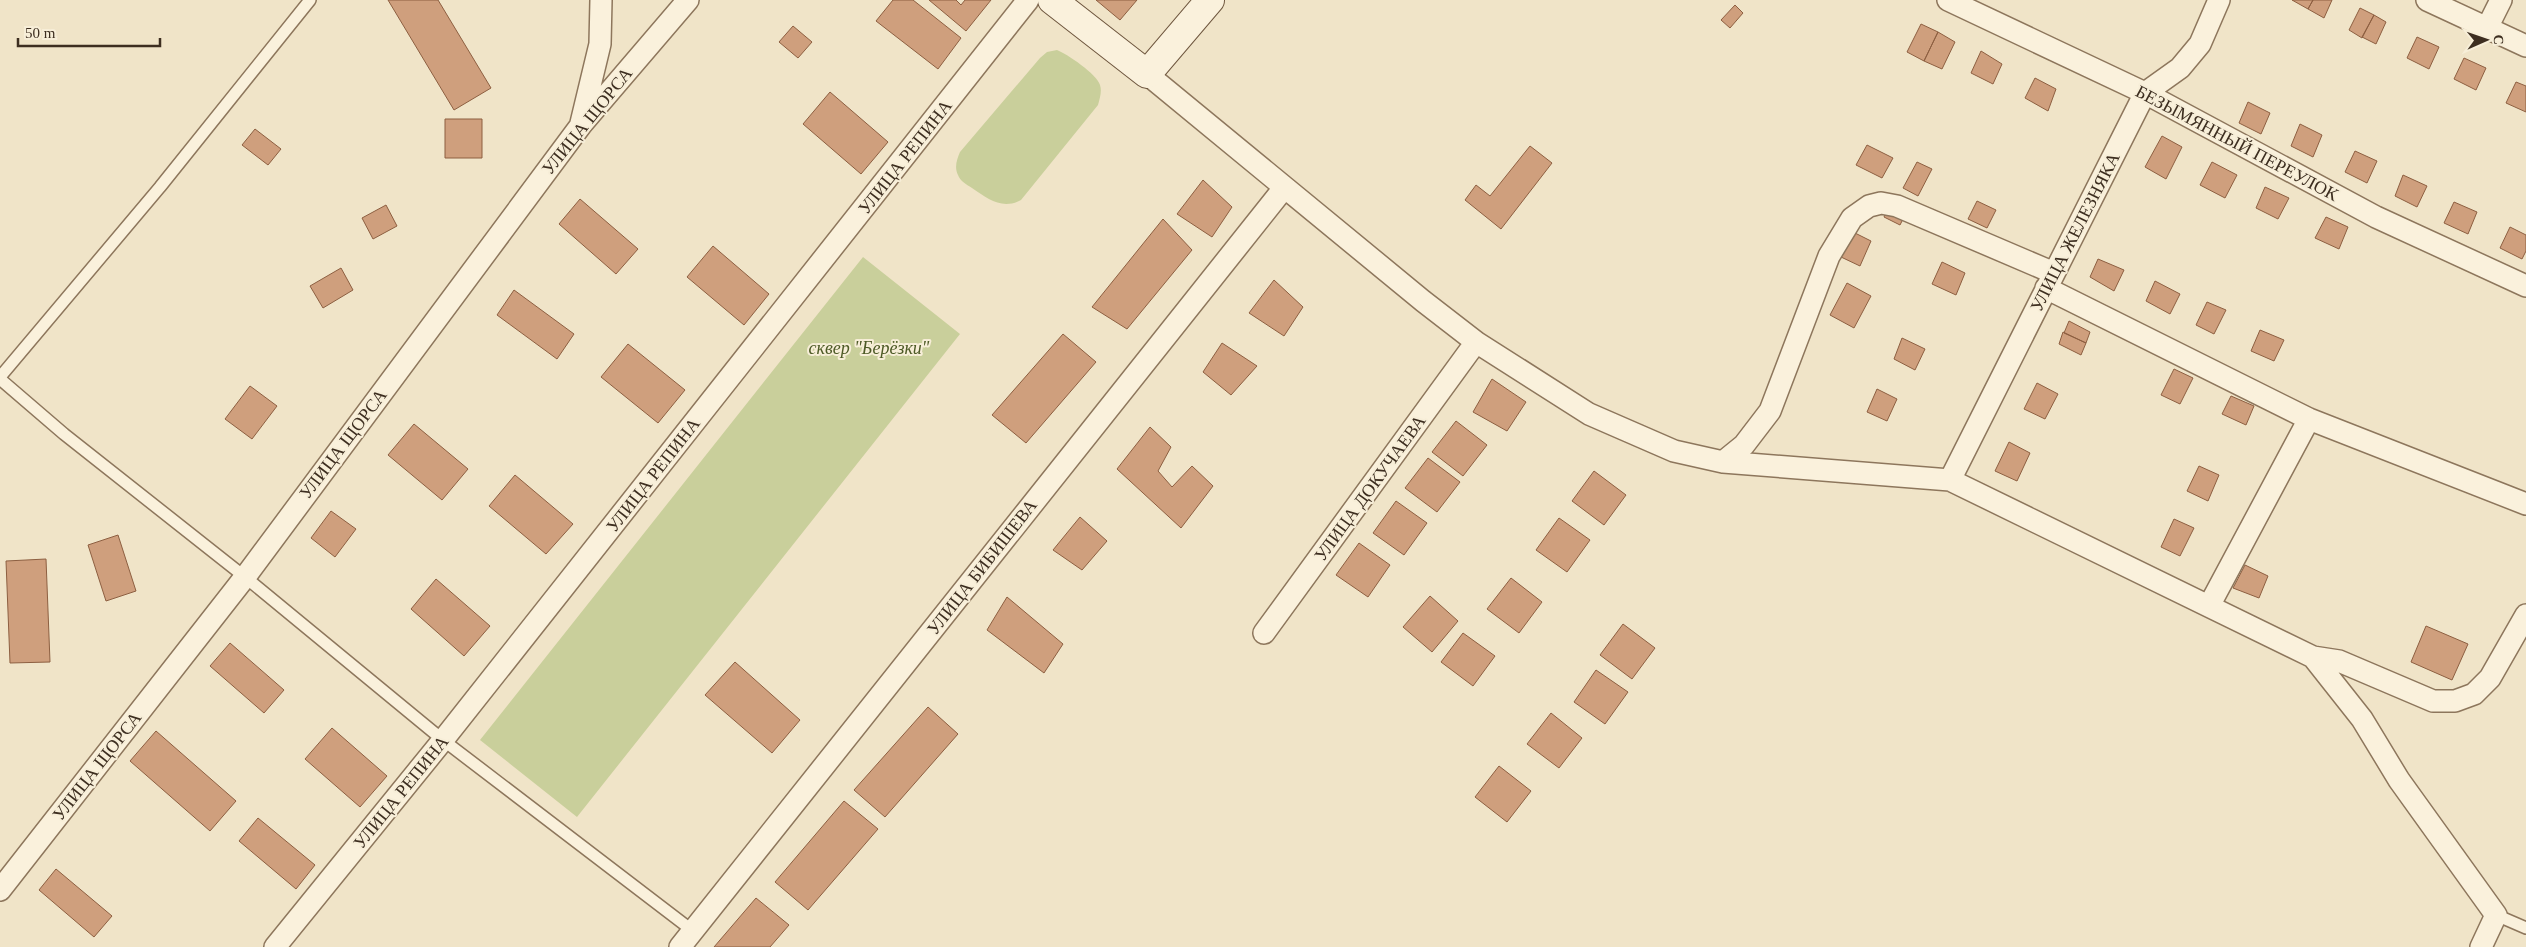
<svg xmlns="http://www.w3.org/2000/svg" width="2526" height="947" font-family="Georgia,serif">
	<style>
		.green { fill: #c9cf9b }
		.building { fill: #cf9f7d; stroke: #8d5f41 }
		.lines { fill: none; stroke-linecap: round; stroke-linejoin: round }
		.lane-casing { stroke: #8d765c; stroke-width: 14 }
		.street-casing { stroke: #8d765c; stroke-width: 24 }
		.secondary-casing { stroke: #6f573f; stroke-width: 30 }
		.lane { stroke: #faf1dc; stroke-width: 11 }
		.street { stroke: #faf1dc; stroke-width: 21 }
		.secondary { stroke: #faf1dc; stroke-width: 28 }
		.labels { text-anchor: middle; stroke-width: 4; stroke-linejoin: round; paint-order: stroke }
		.street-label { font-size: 18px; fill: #3d2e20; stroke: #f7eed8 }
		.park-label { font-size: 18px; font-style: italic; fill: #4d5a26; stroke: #f7eed8 }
	</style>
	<rect width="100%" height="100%" fill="#f0e4c8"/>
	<path class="green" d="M1057,50C1067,54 1097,74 1100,85C1102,91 1100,98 1098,105L1021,200C1002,210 988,199 972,188C966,184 960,181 958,175C954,167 957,159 960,152L1040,58L1047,52Z
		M863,257L960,334L577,817L480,740Z"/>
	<path class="building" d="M388,0H438L491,88L454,110Z
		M893,0H913L961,38L938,69L876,21Z
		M929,0H956L961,5L965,0H991L966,31Z
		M1096,0H1137L1120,20Z
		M2292,0H2313L2308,9Z
		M2313,0H2332L2324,18L2308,9Z
		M1735,5L1743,13L1730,28L1721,20Z
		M2360,8L2374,15L2362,38L2349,30Z
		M2374,15L2386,22L2376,44L2362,37Z
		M1921,24L1938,32L1924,61L1907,52Z
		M793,26L812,42L798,58L779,42Z
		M1938,32L1955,42L1942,69L1924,61Z
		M2417,37L2439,47L2429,69L2407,58Z
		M1981,51L2002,64L1993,84L1971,73Z
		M2464,58L2486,68L2476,90L2454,79Z
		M2035,78L2056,89L2048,111L2025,98Z
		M2516,82L2526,86V112L2506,103Z
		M830,92L888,142L861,174L803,124Z
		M2248,102L2270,113L2261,134L2239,123Z
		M445,119H482V158H445Z
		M2300,124L2322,135L2313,157L2291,146Z
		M255,129L281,149L268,165L242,145Z
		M2162,136L2182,147L2166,179L2145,167Z
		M1867,145L1893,158L1882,178L1856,165Z
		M1530,146L1552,163L1501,229L1465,200L1476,185L1490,196Z
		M2355,151L2377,161L2367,183L2345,172Z
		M1917,162L1932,169L1918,196L1903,188Z
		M2212,162L2237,175L2225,198L2200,185Z
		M2403,175L2427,186L2417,207L2395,196Z
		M1203,180L1232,207L1212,237L1177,214Z
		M2265,187L2289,198L2278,219L2256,208Z
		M580,199L638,249L616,274L559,224Z
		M1977,201L1996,210L1987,228L1968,219Z
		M2454,202L2477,212L2468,234L2444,223Z
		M386,205L397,226L373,239L362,218Z
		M1888,208L1904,217L1900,225L1884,217Z
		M2326,217L2348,227L2339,249L2315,238Z
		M1163,219L1192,250L1127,329L1092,307Z
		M2510,227L2526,235V251L2522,259L2500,248Z
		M1853,232L1871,241L1860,266L1841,257Z
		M713,246L769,294L744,325L687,277Z
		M2098,259L2124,270L2114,291L2090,277Z
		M1942,262L1965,273L1956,295L1932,284Z
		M341,268L353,290L323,308L310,286Z
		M1274,280L1303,307L1284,336L1249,313Z
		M2155,281L2180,294L2170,314L2146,301Z
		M1847,283L1871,296L1854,328L1830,315Z
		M514,290L574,334L557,359L497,315Z
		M2207,302L2226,310L2214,334L2196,325Z
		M2069,321L2090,332L2086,343L2064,333Z
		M2260,330L2284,340L2274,361L2251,351Z
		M2063,332L2086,343L2081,355L2059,344Z
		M1063,334L1096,362L1026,443L992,415Z
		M1902,338L1925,349L1915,370L1894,359Z
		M1222,343L1257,366L1231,395L1203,372Z
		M628,344L685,390L658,423L601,377Z
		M2174,369L2193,378L2180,404L2161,395Z
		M1492,379L1526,402L1507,431L1473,412Z
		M2037,383L2058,394L2045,419L2024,409Z
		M250,386L277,406L252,439L225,419Z
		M1877,389L1897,399L1887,421L1867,412Z
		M2231,396L2254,406L2246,425L2222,414Z
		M1456,421L1487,445L1463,476L1432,452Z
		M414,424L468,469L442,500L388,455Z
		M1150,427L1171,447L1158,471L1172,487L1192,466L1213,486L1181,528L1117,469Z
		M2009,442L2030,453L2017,481L1995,471Z
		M1428,458L1460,482L1437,512L1405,488Z
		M2199,466L2219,475L2208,501L2187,491Z
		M1594,471L1626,495L1604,525L1572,501Z
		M515,475L573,524L546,554L489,506Z
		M1396,501L1427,523L1404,555L1373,533Z
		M331,511L356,529L335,557L311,538Z
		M1080,517L1107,541L1082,570L1053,550Z
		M1559,518L1590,540L1567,572L1536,550Z
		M2174,519L2194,528L2180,556L2161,547Z
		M118,535L136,591L106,601L88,545Z
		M1359,543L1390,565L1368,597L1336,575Z
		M46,559L50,662L10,663L6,561Z
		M2245,565L2268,576L2259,598L2233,588Z
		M1511,578L1542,602L1519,633L1487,609Z
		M436,579L490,626L464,656L411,609Z
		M1430,596L1458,621L1432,652L1403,627Z
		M1007,597L1063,644L1044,673L987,630Z
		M1623,624L1655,648L1632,679L1600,655Z
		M2426,626L2468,644L2452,680L2411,662Z
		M1463,633L1495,656L1473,686L1441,662Z
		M230,643L284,690L264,713L210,666Z
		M735,662L800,720L772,753L705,695Z
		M1596,670L1628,692L1605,724L1574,702Z
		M928,707L958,734L885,817L854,790Z
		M1551,713L1582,738L1559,768L1527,744Z
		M332,728L387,776L360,807L305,759Z
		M156,731L236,801L210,831L130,761Z
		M1499,766L1531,791L1507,822L1475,797Z
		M844,801L878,829L808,910L775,882Z
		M258,818L315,865L296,889L239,841Z
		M56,869L112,916L94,937L39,890Z
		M756,898L789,925L770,947H714Z"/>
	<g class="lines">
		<g class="lane-casing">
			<path id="lane" d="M0,377L160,187L310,0
				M0,379L64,434L245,577L443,740L693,931
				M2496,915L2526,928"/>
		</g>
		<g class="street-casing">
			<path id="street" d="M1948,0L2145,93L2376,217L2526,286
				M2427,0L2526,46
				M2487,28L2501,0
				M1147,74L1423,301L1476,342L1589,414L1674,451L1723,462L1950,480L2313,657L2362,719L2399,780L2496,915L2481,947
				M581,123L600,44L601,0
				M2046,288L2309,419L2526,504
				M1723,462L1744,445L1770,411L1829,256L1852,218L1869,206L1881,203L1897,206L2054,273
				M1950,480L2145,93L2180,68L2200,44L2219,0
				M2209,606L2309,419
				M1264,633L1476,342
				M2313,657L2339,661L2433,701H2455L2474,694L2490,678L2526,615
				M0,890L245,577L581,125L688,0
				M275,947L443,740L1028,0
				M680,947L1284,188"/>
		</g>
		<g class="secondary-casing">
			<path id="secondary" d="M1052,0L1147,74L1210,0"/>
		</g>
		<use href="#lane" class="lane"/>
		<use href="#street" class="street"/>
		<use href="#secondary" class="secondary"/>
	</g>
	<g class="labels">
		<g class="street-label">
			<text transform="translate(587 121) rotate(-51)" y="6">УЛИЦА ЩОРСА</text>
			<text transform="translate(2237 143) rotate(28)" y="6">БЕЗЫМЯННЫЙ ПЕРЕУЛОК</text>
			<text transform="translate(905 157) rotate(-52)" y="6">УЛИЦА РЕПИНА</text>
			<text transform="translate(2075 232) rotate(-63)" y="6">УЛИЦА ЖЕЛЕЗНЯКА</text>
			<text transform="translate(343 444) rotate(-53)" y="6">УЛИЦА ЩОРСА</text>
			<text transform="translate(653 475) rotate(-52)" y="6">УЛИЦА РЕПИНА</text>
			<text transform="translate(1370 488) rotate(-54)" y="6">УЛИЦА ДОКУЧАЕВА</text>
			<text transform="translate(982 567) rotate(-52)" y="6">УЛИЦА БИБИШЕВА</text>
			<text transform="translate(97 766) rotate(-52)" y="6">УЛИЦА ЩОРСА</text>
			<text transform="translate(401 792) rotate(-51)" y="6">УЛИЦА РЕПИНА</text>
		</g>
		<g class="park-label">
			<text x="869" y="354">сквер "Берёзки"</text>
		</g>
	</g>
	<g transform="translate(2486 40) rotate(88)" stroke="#f7eed8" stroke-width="4" paint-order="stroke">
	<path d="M0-4L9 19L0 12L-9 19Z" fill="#3d2e20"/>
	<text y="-8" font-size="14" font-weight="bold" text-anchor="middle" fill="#3d2e20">С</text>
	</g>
	<path d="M18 38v8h142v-8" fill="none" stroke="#3d2e20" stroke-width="2.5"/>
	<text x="25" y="38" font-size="15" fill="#3d2e20" stroke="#f7eed8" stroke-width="4" paint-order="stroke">50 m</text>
</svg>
